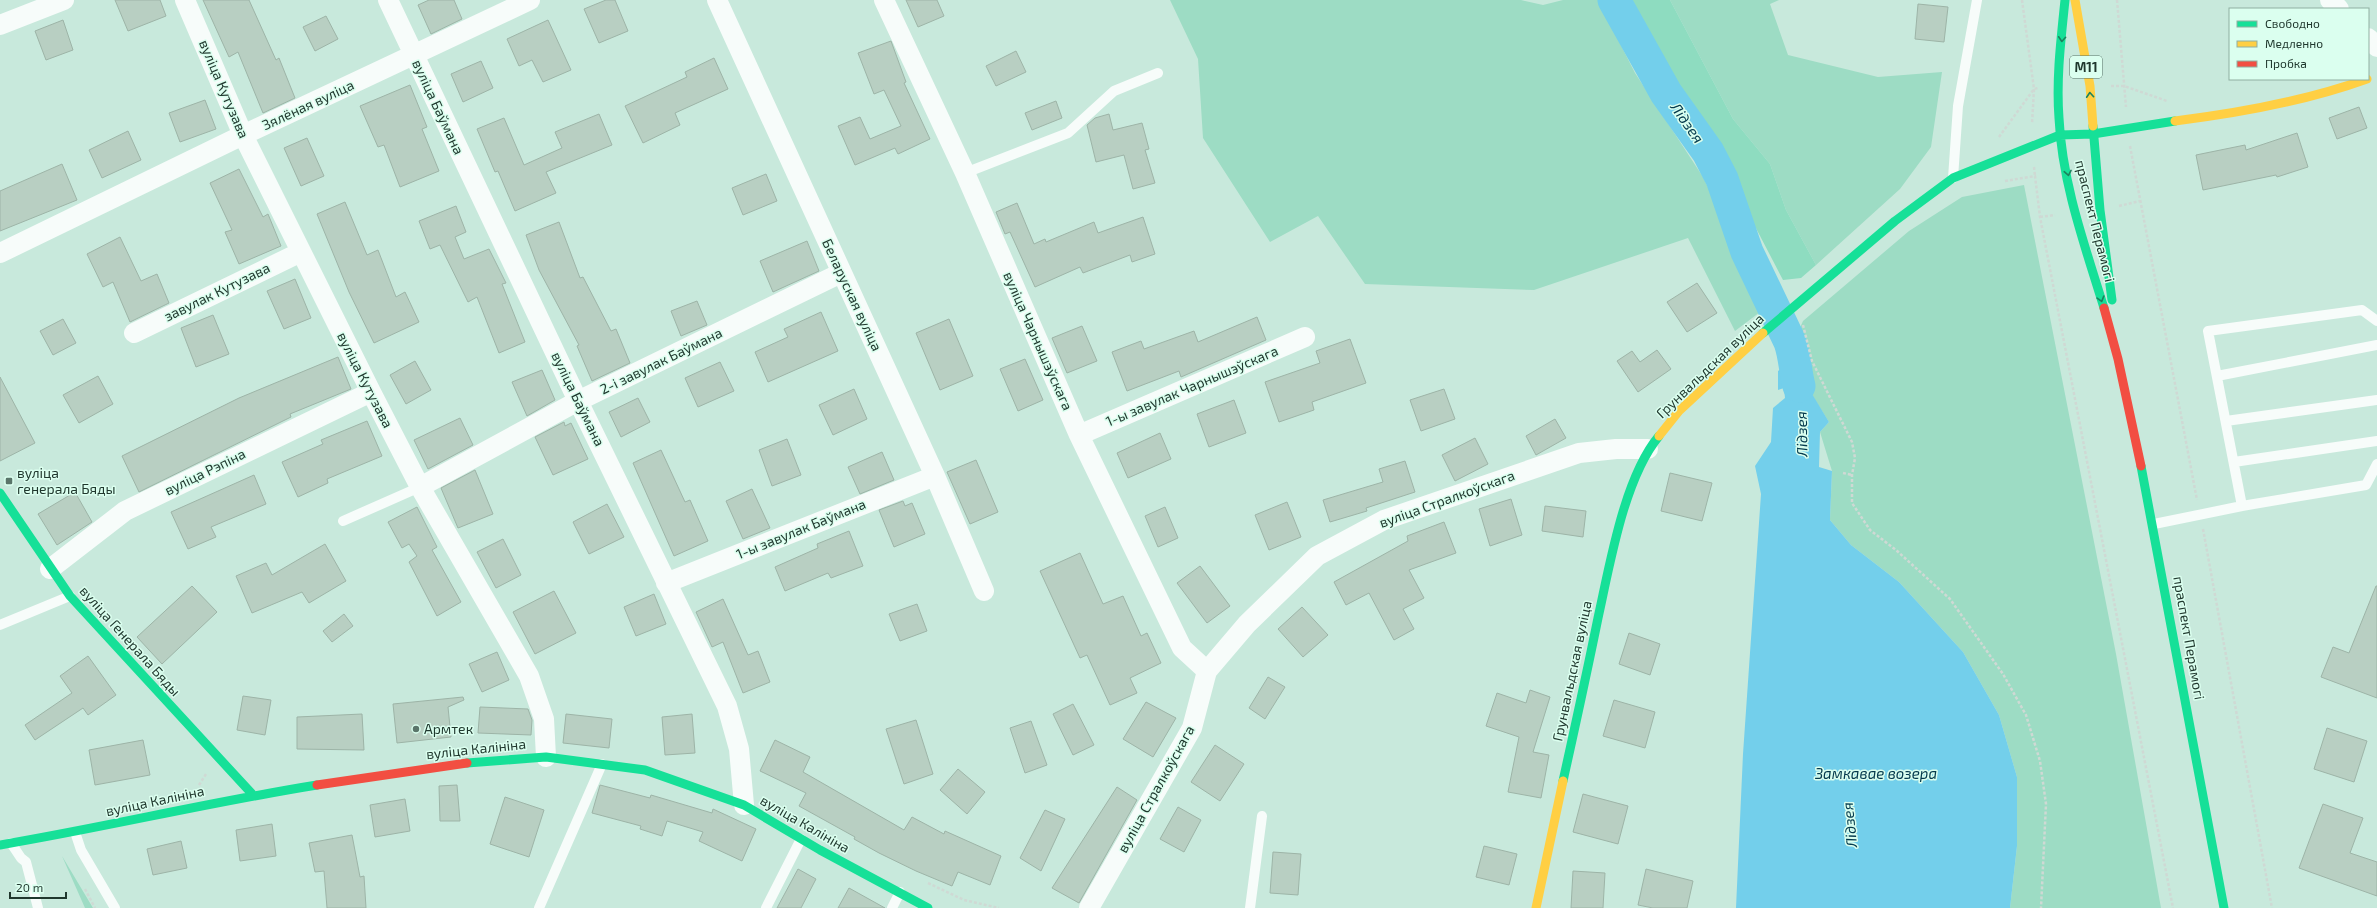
<svg xmlns="http://www.w3.org/2000/svg" width="2377" height="908" font-family="'Exo 2',sans-serif">
	<style>
		.green { fill: #9ddcc4 }
		.forest { fill: #8edcc0 }
		.water { fill: #73cfeb }
		.lines { fill: none; stroke-linecap: round; stroke-linejoin: round }
		.river { stroke: #73cfeb; stroke-width: 33 }
		.building { fill: #b8cfc2; stroke: #9db4a7 }
		.path { stroke: #cfd9d4; stroke-width: 2.5; stroke-dasharray: 3 2; stroke-linecap: butt }
		.lane { stroke: #f7fcfa; stroke-width: 10 }
		.street { stroke: #f7fcfa; stroke-width: 20 }
		.fast { stroke: #16e098; stroke-width: 9 }
		.slow { stroke: #ffcf43; stroke-width: 9 }
		.jam { stroke: #f24e42; stroke-width: 9 }
		.oneway { stroke: #1b835d }
		.poi-dot { fill: #5a756a; stroke: #dbffef; stroke-width: 1.5 }
		.labels { text-anchor: middle; stroke-width: 3; stroke-linejoin: round; paint-order: stroke }
		.shield { fill: #dbffef; stroke: #577367; stroke-width: 1 }
		.shield-label { font-size: 13px; font-weight: bold; fill: #1f372d }
		.street-label { font-size: 14px; fill: #1f372d; stroke: #dbffef }
		.poi-label { font-size: 14px; fill: #1f372d; stroke: #dbffef; text-anchor: start }
		.water-label { font-size: 15px; font-style: italic; fill: #043a4d; stroke: #dbffef }
	</style>
	<rect width="100%" height="100%" fill="#c8e9dc"/>
	<path class="green" d="M1170,0H1521L1543,5L1563,0H1598L1635,73L1703,177L1760,294L1764,309L1735,331L1688,238L1534,290L1365,284L1318,216L1270,242L1203,138L1198,59Z
		M1670,0H1779L1770,4L1788,55L1878,77L1942,72L1931,147L1900,189L1816,265L1786,210L1770,164L1733,119Z
		M2024,185L2116,654L2161,908H2010L2017,846V777L1999,715L1963,652L1899,582L1851,545L1830,520L1832,471L1820,432L1829,422C1809,388 1784,362 1803,321L1909,231L1962,197Z
		M62,856L93,908H85Z"/>
	<path class="forest" d="M1628,0H1670L1733,119L1770,164L1786,210L1816,265L1801,278L1783,280L1722,163L1656,58Z"/>
	<path class="water" d="M1796,337L1800,374L1829,422L1820,432L1819,467L1832,471L1830,520L1851,545L1899,582L1963,652L1999,715L2017,777V846L2010,908H1736L1743,754L1761,494L1755,466L1771,442L1773,408L1785,398L1784,388L1778,390V371L1782,368L1780,350Z"/>
	<g class="lines">
		<path class="river" d="M1614,0L1666,93L1708,152L1722,179L1747,252L1790,342C1795,356 1795,371 1799,386"/>
	</g>
	<path class="building" d="M115,0H160L166,16L128,31Z
		M203,0H249L276,60L279,58L295,98L263,113L238,52L229,57Z
		M429,0H454L462,19L431,34L418,5Z
		M606,0H615L628,31L599,43L584,9Z
		M906,0H937L944,16L918,27Z
		M1918,4L1948,7L1944,42L1915,39Z
		M326,16L338,39L315,51L303,27Z
		M63,20L73,50L46,60L35,31Z
		M548,20L571,70L543,82L532,60L519,66L507,39Z
		M891,41L906,82L904,83L930,139L898,154L895,148L855,165L838,126L860,117L870,139L901,126L884,90L874,94L858,53Z
		M1016,51L1026,72L996,86L986,66Z
		M714,58L728,89L675,113L680,125L643,143L625,106L687,77L685,72Z
		M481,61L493,88L463,102L451,74Z
		M410,85L427,127L422,129L439,171L400,187L384,145L378,147L360,106Z
		M205,100L216,129L180,142L169,113Z
		M1056,101L1062,118L1032,130L1025,113Z
		M2359,107L2367,128L2337,139L2329,118Z
		M599,114L612,145L546,172L556,193L515,211L498,171L495,172L477,129L504,118L524,165L562,148L555,132Z
		M1109,114L1113,130L1142,123L1149,149L1145,150L1155,183L1133,189L1124,155L1096,162L1087,125L1095,118Z
		M128,131L141,160L102,178L89,150Z
		M2297,133L2308,167L2277,177L2276,175L2203,190L2196,155L2245,145L2246,150Z
		M307,138L324,176L301,186L284,148Z
		M62,164L77,200L0,231V191Z
		M239,169L263,217L268,214L281,246L239,264L225,232L232,230L210,183Z
		M766,174L777,201L743,215L732,188Z
		M345,202L367,255L378,250L396,297L405,292L419,322L374,343L349,292L317,214Z
		M1017,203L1034,244L1045,239L1046,242L1094,222L1098,233L1143,217L1155,254L1132,262L1130,255L1083,273L1080,267L1035,287L1010,232L1005,234L996,212Z
		M456,206L466,232L455,237L464,259L489,249L506,283L502,284L525,342L499,353L477,297L468,302L440,245L430,249L419,221Z
		M559,222L580,278L583,277L611,331L616,329L630,363L592,381L577,346L579,345L539,270L526,235Z
		M120,237L141,281L157,274L169,303L130,322L113,282L103,287L87,254Z
		M807,241L819,271L773,292L760,261Z
		M295,279L311,318L284,329L267,291Z
		M1697,283L1717,313L1687,332L1667,302Z
		M697,301L707,325L681,336L671,311Z
		M821,312L838,351L768,382L755,352L788,337L784,329Z
		M213,315L229,354L196,367L181,328Z
		M1257,317L1266,340L1181,377L1179,371L1127,391L1112,352L1141,341L1144,349L1194,331L1198,342Z
		M63,319L76,343L53,355L40,331Z
		M949,319L973,376L940,390L916,333Z
		M1082,326L1097,361L1067,373L1052,338Z
		M1350,339L1366,383L1312,402L1314,410L1279,422L1265,382L1320,363L1316,351Z
		M1657,350L1671,369L1638,392L1617,361L1632,351L1640,362Z
		M338,357L351,389L290,414L291,417L139,492L122,456L239,398Z
		M1025,359L1043,400L1018,411L1000,369Z
		M415,361L431,390L406,404L390,375Z
		M720,362L734,391L698,407L685,378Z
		M542,370L555,400L527,416L512,382Z
		M98,376L113,404L79,423L63,395Z
		M0,377L35,443L0,461Z
		M854,389L867,419L833,435L819,405Z
		M1444,389L1455,419L1421,431L1410,400Z
		M638,398L650,422L621,437L609,412Z
		M1234,400L1246,433L1209,447L1197,414Z
		M460,418L473,445L428,469L414,440Z
		M1555,419L1566,438L1536,455L1526,436Z
		M367,421L382,456L327,479L328,483L298,497L282,462L323,444L321,440Z
		M564,422L565,426L571,423L588,459L553,475L535,437Z
		M1160,433L1171,459L1128,478L1117,453Z
		M1475,438L1488,464L1455,481L1442,455Z
		M787,439L801,475L772,486L759,450Z
		M661,450L685,502L690,500L708,541L674,556L633,463Z
		M882,452L894,480L860,494L848,467Z
		M976,460L998,512L970,524L947,472Z
		M1405,461L1415,492L1366,508L1367,511L1330,522L1323,500L1383,482L1379,469Z
		M475,470L493,514L458,528L441,488Z
		M1670,473L1712,483L1702,521L1661,511Z
		M254,475L266,504L211,527L216,537L188,549L171,512Z
		M752,489L770,528L743,539L726,501Z
		M75,492L92,522L57,545L38,514Z
		M1511,499L1522,535L1490,546L1479,509Z
		M903,501L905,506L912,503L925,534L894,547L879,510Z
		M1287,502L1301,537L1269,550L1255,515Z
		M607,504L624,537L589,554L573,522Z
		M1545,506L1586,511L1583,537L1542,531Z
		M417,507L437,547L432,550L461,602L437,616L409,562L417,556L409,544L402,548L388,522Z
		M1165,507L1178,538L1158,547L1145,516Z
		M1444,522L1456,553L1409,570L1424,598L1403,609L1414,629L1394,640L1369,593L1346,605L1334,582L1408,541L1407,536Z
		M849,531L863,566L831,578L828,573L785,591L775,567L818,548L817,544Z
		M503,539L521,575L496,588L477,552Z
		M325,544L346,581L309,603L302,592L252,613L236,576L266,563L272,575Z
		M1080,553L1103,604L1123,596L1141,636L1147,633L1161,663L1130,678L1137,693L1110,705L1087,655L1080,658L1040,571Z
		M1200,566L1230,606L1207,623L1177,583Z
		M192,586L217,612L162,664L137,637Z
		M2376,586H2377V698L2321,677L2333,647L2349,653Z
		M554,591L576,633L535,654L513,612Z
		M654,594L666,624L636,636L624,607Z
		M723,599L748,655L758,651L770,682L743,693L723,642L712,647L696,612Z
		M917,604L927,631L900,641L889,614Z
		M1302,607L1328,635L1303,657L1278,629Z
		M344,614L353,626L332,642L323,631Z
		M1629,633L1660,644L1650,675L1619,664Z
		M497,652L509,680L482,692L469,664Z
		M88,656L116,695L88,715L83,708L35,740L25,725L72,693L60,676Z
		M1268,677L1285,687L1265,719L1249,708Z
		M1530,690L1550,697L1533,752L1549,755L1541,798L1508,792L1519,737L1486,726L1497,693L1526,703Z
		M243,696L271,700L265,735L237,730Z
		M463,697L464,700L448,707L451,737L397,743L393,704Z
		M1614,700L1655,712L1645,748L1603,736Z
		M1146,702L1176,718L1153,757L1123,739Z
		M1073,704L1094,745L1073,755L1053,714Z
		M480,707L528,709L532,720L531,735L478,733Z
		M362,714L364,750L297,749V717Z
		M566,714L612,719L609,748L563,743Z
		M692,714L695,753L665,755L662,717Z
		M916,720L933,774L904,784L886,729Z
		M1031,721L1047,765L1025,773L1010,728Z
		M2327,728L2367,741L2354,782L2314,769Z
		M143,740L150,775L95,785L89,750Z
		M775,740L810,757L803,772L904,830L912,817L944,834L945,831L1001,856L990,885L958,872L952,886L916,871L879,853L854,839L855,837L799,806L806,793L760,771Z
		M1215,745L1244,764L1220,801L1191,782Z
		M958,769L985,792L967,814L940,790Z
		M457,785L460,821H440L439,786Z
		M600,785L650,798L651,795L712,813L713,809L756,829L742,861L699,841L703,832L667,821L662,836L640,829L641,826L592,813Z
		M1117,787L1137,800L1079,903L1052,888Z
		M1583,794L1628,806L1618,844L1573,832Z
		M505,797L544,810L529,857L490,844Z
		M405,799L410,831L375,837L370,805Z
		M2323,804L2363,818L2350,853L2377,862V896L2299,868Z
		M1178,807L1201,820L1184,852L1160,839Z
		M1045,810L1065,819L1041,871L1020,858Z
		M272,824L276,856L240,861L236,830Z
		M352,835L360,877L364,876L366,908H327L324,871L315,872L309,843Z
		M181,841L187,868L153,875L147,849Z
		M1484,846L1517,854L1509,885L1476,877Z
		M1273,852L1301,854L1298,895L1270,893Z
		M798,869L816,879L801,908H777Z
		M1646,869L1693,881L1687,908H1653L1638,905Z
		M1573,871L1605,873L1603,908H1571Z
		M849,888L885,908H838Z"/>
	<g class="lines">
		<path class="path" d="M2022,0L2034,89L2032,124
			M2117,0L2126,107
			M2111,86H2124L2167,101
			M1999,137L2034,89L2038,88
			M2130,146L2197,500
			M2034,167L2035,176
			M2005,181L2035,176L2040,217L2173,908
			M2119,206L2140,201
			M2040,217L2055,215
			M1803,325L1812,361L1852,442L1855,458L1852,475V503L1870,530L1896,550L1950,599L2003,674L2026,715L2040,761L2046,804L2041,908
			M1843,473L1852,475
			M2203,529L2272,908
			M199,785L206,774
			M928,883L964,900L999,908
			M85,889L95,908"/>
		<path class="lane" d="M965,173L1068,133L1114,91L1158,73
			M1953,178L1958,106L1977,0
			M2217,376L2377,345
			M2226,421L2377,400
			M2234,462L2377,441
			M2242,506L2208,331L2362,310L2377,321
			M343,521L420,487
			M2154,524L2242,506L2366,485L2377,464
			M0,625L70,596
			M75,832L81,850L115,908
			M11,843L21,858L26,862L38,908
			M539,908L602,764
			M766,908L801,839
			M892,908L900,892
			M1250,908L1262,816"/>
		<path class="street" d="M185,0L243,135L371,392L420,487L529,676L544,719L546,757
			M388,0L578,401L727,706L739,749L744,805
			M717,0L935,476L984,591
			M884,0L965,173L1079,435L1182,648L1207,671
			M2330,0L2339,9
			M0,25L64,0
			M2368,38L2377,47
			M0,253L243,135L530,0
			M134,333L301,252
			M1079,435L1305,337
			M420,487L578,401L841,273
			M50,569L125,511L371,392
			M666,583L935,476
			M1089,908L1192,728L1207,671L1247,624L1317,556L1384,520L1579,453L1616,449H1648"/>
		<path class="fast" d="M2065,0C2061,39 2056,79 2059,118C2062,183 2085,246 2104,308
			M2093,126L2100,210L2112,300
			M1763,333L1895,221L1953,178L2060,135L2093,134L2175,121
			M2141,466L2224,908
			M0,493L70,596L253,795
			M467,763L546,757L645,770L744,805L820,850L928,908
			M1563,781C1575,727 1587,672 1598,618C1610,564 1624,478 1659,436
			M0,845C106,827 211,802 317,785"/>
		<path class="slow" d="M2075,0L2090,86L2093,126
			M2175,121C2240,113 2306,101 2367,79
			M1659,436L1679,411L1763,333
			M1536,908L1563,781"/>
		<path class="jam" d="M2104,308L2118,359L2141,466
			M317,785L467,763"/>
	</g>
	<defs><path id="oneway-chevron" d="M-2-3.5L2.5 0L-2 3.5" fill="none" stroke-width="1.6" stroke-linecap="round" stroke-linejoin="round"/></defs>
	<g class="oneway">
		<use href="#oneway-chevron" transform="translate(2062 39) rotate(94)"/>
		<use href="#oneway-chevron" transform="translate(2090 95) rotate(-94)"/>
		<use href="#oneway-chevron" transform="translate(2068 173) rotate(79)"/>
		<use href="#oneway-chevron" transform="translate(2101 299) rotate(74)"/>
	</g>
	<g class="poi-dot">
		<rect x="5" y="477" width="8" height="8" rx="2"/>
		<circle cx="416" cy="729" r="4"/>
	</g>
	<g class="labels">
		<rect class="shield" x="2070" y="56" width="32" height="22" rx="3"/>
		<g class="shield-label">
			<text x="2086" y="72">М11</text>
		</g>
		<g class="street-label">
			<text transform="translate(224 89) rotate(67)" y="5">вуліца Кутузава</text>
			<text transform="translate(308 105) rotate(-25)" y="5">Зялёная вуліца</text>
			<text transform="translate(438 107) rotate(65)" y="5">вуліца Баўмана</text>
			<text transform="translate(2095 221) rotate(76)" y="5">праспект Перамогі</text>
			<text transform="translate(217 292) rotate(-26)" y="5">завулак Кутузава</text>
			<text transform="translate(852 295) rotate(65)" y="5">Беларуская вуліца</text>
			<text transform="translate(1038 341) rotate(66)" y="5">вуліца Чарнышэўскага</text>
			<text transform="translate(661 361) rotate(-26)" y="5">2-і завулак Баўмана</text>
			<text transform="translate(1710 366) rotate(-44)" y="5">Грунвальдская вуліца</text>
			<text transform="translate(365 380) rotate(63)" y="5">вуліца Кутузава</text>
			<text transform="translate(1192 386) rotate(-23)" y="5">1-ы завулак Чарнышэўскага</text>
			<text transform="translate(578 399) rotate(64)" y="5">вуліца Баўмана</text>
			<text transform="translate(205 472) rotate(-26)" y="5">вуліца Рэпіна</text>
			<text transform="translate(1447 499) rotate(-20)" y="5">вуліца Стралкоўскага</text>
			<text transform="translate(801 529) rotate(-22)" y="5">1-ы завулак Баўмана</text>
			<text transform="translate(2189 638) rotate(80)" y="5">праспект Перамогі</text>
			<text transform="translate(130 641) rotate(48)" y="5">вуліца Генерала Бяды</text>
			<text transform="translate(1572 671) rotate(-78)" y="5">Грунвальдская вуліца</text>
			<text transform="translate(476 749) rotate(-6)" y="5">вуліца Калініна</text>
			<text transform="translate(1156 789) rotate(-61)" y="5">вуліца Стралкоўскага</text>
			<text transform="translate(155 801) rotate(-12)" y="5">вуліца Калініна</text>
			<text transform="translate(805 824) rotate(30)" y="5">вуліца Калініна</text>
		</g>
		<g class="poi-label">
			<text x="17" y="478">вуліца<tspan x="17" dy="16">генерала Бяды</tspan></text>
			<text x="424" y="734">Армтек</text>
		</g>
		<g class="water-label">
			<text transform="translate(1687 123) rotate(55)" y="5">Лідзея</text>
			<text transform="translate(1802 434) rotate(-91)" y="5">Лідзея</text>
			<text x="1876" y="779">Замкавае возера</text>
			<text transform="translate(1850 825) rotate(-96)" y="5">Лідзея</text>
		</g>
	</g>
	<rect x="2229" y="8" width="140" height="72" fill="#dbffef" stroke="#90afa1"/>
	<rect x="2237" y="21" width="20" height="6" fill="#16e098" stroke="#90afa1"/>
	<text x="2265" y="28" font-size="12" fill="#1f372d">Свободно</text>
	<rect x="2237" y="41" width="20" height="6" fill="#ffcf43" stroke="#90afa1"/>
	<text x="2265" y="48" font-size="12" fill="#1f372d">Медленно</text>
	<rect x="2237" y="61" width="20" height="6" fill="#f24e42" stroke="#90afa1"/>
	<text x="2265" y="68" font-size="12" fill="#1f372d">Пробка</text>
	<path d="M10 892v6h56v-6" fill="none" stroke="#1f372d" stroke-width="2"/>
	<text x="16" y="892" font-size="12" fill="#1f372d" stroke="#dbffef" stroke-width="3" paint-order="stroke">20 m</text>
</svg>
